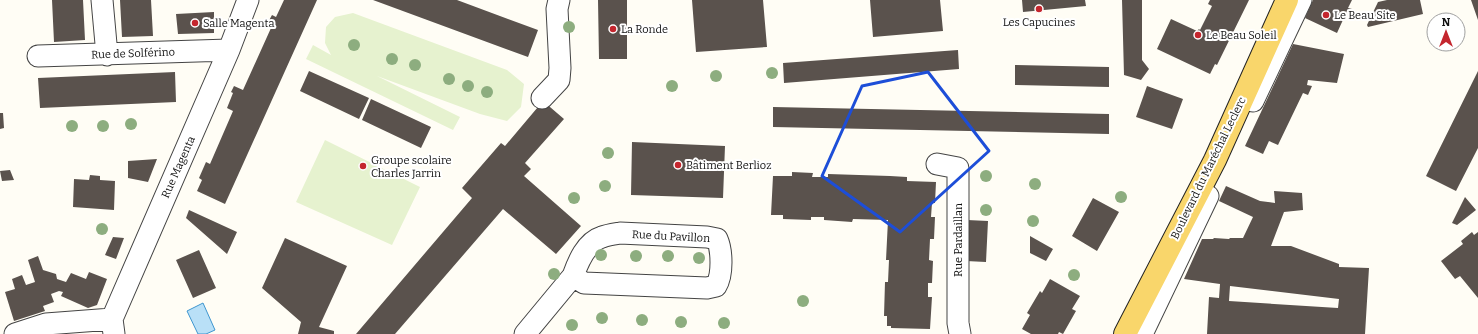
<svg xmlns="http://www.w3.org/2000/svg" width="1478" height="334" font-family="Bitter,serif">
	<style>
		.pitch { fill: #e6f2cf }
		.water { fill: #b9e0f7; stroke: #3f96cf }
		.building { fill: #5a524d; fill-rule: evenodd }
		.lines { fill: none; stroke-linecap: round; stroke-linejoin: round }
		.minor-casing { stroke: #444; stroke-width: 23 }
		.major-casing { stroke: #222; stroke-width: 24 }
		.minor { stroke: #fff; stroke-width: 21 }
		.major { stroke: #f9d66b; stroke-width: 22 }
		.tree { fill: #8dad7f }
		.marked { fill: none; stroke: #1d4ed8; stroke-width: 3; stroke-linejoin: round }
		.poi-dot { fill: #c4262e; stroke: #fff; stroke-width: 1.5 }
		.labels { text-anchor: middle; stroke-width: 4; stroke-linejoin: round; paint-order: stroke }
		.poi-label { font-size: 11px; fill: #111; stroke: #fff; text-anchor: start }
		.street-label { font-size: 11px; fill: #111; stroke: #fff }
	</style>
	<rect width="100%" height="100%" fill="#fffdf5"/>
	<path class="pitch" d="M353,13L507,70L524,84L521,107L507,121L480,114L377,76L460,117L453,130L306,59L313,45L331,55L325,43L326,27L335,17Z
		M325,140L420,187L392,245L296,202Z"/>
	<path class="water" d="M203,303L215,330L206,334H198L187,311Z"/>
	<path class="building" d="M52,0H83L85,40L54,42Z
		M120,0H151L153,36L122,37Z
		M284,0H317L225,204L197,191L202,180L199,178L206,162L210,164L233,111L227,108L233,93L231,92L234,86L243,90L271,28L266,26L272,15L276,17Z
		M373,0H457L538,30L528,57Z
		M598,0H627V59H599Z
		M692,0H763L767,47L696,52Z
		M870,0H940L943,31L873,37Z
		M1022,0H1085L1086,6L1023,12Z
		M1122,0H1142V60L1149,69L1141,80L1124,75Z
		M1210,0H1249L1217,65L1215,64L1210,74L1157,49L1171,19L1197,31L1199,29L1200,30L1212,6L1208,4Z
		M1313,0H1352L1348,8L1352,9L1350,12L1347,11L1337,33L1305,18Z
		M1387,0H1420L1423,14L1368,27L1367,25L1378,2Z
		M1471,0H1478V20Z
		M214,12V33L178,34L176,14Z
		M1293,44L1344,54L1337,83L1308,80L1307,85L1312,86L1308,95L1303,93L1278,145L1269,141L1263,154L1245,146Z
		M958,50L959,69L784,83L783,63Z
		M1015,65L1109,67V87L1015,85Z
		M309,71L369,98L359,119L300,91Z
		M1478,71V148L1456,191L1426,176Z
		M175,72L176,102L40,108L38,78Z
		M1147,86L1183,99L1172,129L1136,117Z
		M371,99L431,127L421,148L362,120Z
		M543,101L564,119L525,163L531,169L524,176L581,226L556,254L503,209L395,334H356L472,198L462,188L501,143L505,146Z
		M773,107L1109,114V134L773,127Z
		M0,113H3L4,128L0,129Z
		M632,142L725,146L723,198L631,195Z
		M157,159L148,182L128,178V161Z
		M10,170L14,180L2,181L0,171Z
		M792,172L813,173L812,177H828V174L890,176L907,177V181L936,182L935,203H932L931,217H935L934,239H930L929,260L933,261L932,283H928V297H932L930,329L891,328V326H887V316H884L885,282H888L889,260H886L888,220L853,219L852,222L824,220V217H811V220L783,219V215H771L773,176H792Z
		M90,175L100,176V180L115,181L114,210L73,207L74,179L89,180Z
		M1226,186L1260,201L1275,203L1274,191L1302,193L1303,210L1284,212L1271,246H1291L1339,264V267L1369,268L1365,334H1207L1209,297L1219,298L1220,284L1184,279L1202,239H1213L1214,238L1229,239L1230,238H1243L1253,217L1219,201ZM1230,286L1339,299L1338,308L1229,301Z
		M1465,197L1476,210L1457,225L1452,223Z
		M1093,198L1119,212L1097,251L1072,236Z
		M189,210L237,232L227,254L186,218Z
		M967,220L988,221L986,262L966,261Z
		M1472,232L1474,235L1478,232V298L1460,276L1455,279L1441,261L1463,244L1461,241Z
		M1030,236L1053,249L1046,261L1030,253Z
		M113,237L124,238L116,259L105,255Z
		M285,238L347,266L319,327L334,331V334H298L301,322L262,288Z
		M199,250L216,288L193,298L176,260Z
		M38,256L43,270L56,274L57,279L66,282L71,273L86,279L89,272L107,279L97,305L88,308L61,296L63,292L59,291L51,294L54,302L43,306L45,311L14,321L5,292L15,289L12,279L22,275L26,285L35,282L28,260Z
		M1050,279L1080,296L1072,309L1076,311L1063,334L1059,332L1058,334H1031L1022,329L1030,315L1027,313L1040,291L1042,293Z"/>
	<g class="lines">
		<g class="minor-casing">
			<path id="minor" d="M102,0L107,55
				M38,56L229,50
				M542,98L559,80L560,68L557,9L559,0
				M1253,101L1301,0
				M937,164L958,168V323L960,334
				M620,233L707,237L717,239C722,250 723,275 716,286L707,288L584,283L573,276C578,262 586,242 602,237C607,235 614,234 620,233Z
				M15,334L46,324L112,319
				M114,334L112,319L229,50L248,0
				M525,334L573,276
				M1142,334L1208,196"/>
		</g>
		<g class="major-casing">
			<path id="major" d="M1125,334L1215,160L1287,0"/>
		</g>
		<use href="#minor" class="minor"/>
		<use href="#major" class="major"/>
	</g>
	<g class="tree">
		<circle cx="569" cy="27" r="6"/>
		<circle cx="354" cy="45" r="6"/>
		<circle cx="392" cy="59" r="6"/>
		<circle cx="415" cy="65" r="6"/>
		<circle cx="772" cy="73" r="6"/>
		<circle cx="716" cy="76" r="6"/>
		<circle cx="449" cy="79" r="6"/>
		<circle cx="468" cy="86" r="6"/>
		<circle cx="672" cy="86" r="6"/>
		<circle cx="487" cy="92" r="6"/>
		<circle cx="131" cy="124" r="6"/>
		<circle cx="72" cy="126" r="6"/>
		<circle cx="103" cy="126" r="6"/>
		<circle cx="608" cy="153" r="6"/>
		<circle cx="986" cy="176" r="6"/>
		<circle cx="1035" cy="184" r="6"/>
		<circle cx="605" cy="186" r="6"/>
		<circle cx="1121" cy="197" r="6"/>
		<circle cx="574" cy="198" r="6"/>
		<circle cx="986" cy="210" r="6"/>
		<circle cx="1033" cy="221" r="6"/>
		<circle cx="102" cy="229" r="6"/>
		<circle cx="601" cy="255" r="6"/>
		<circle cx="636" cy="256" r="6"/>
		<circle cx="668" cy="256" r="6"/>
		<circle cx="699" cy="258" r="6"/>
		<circle cx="554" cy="274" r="6"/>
		<circle cx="1074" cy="275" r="6"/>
		<circle cx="803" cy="301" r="6"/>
		<circle cx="602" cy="318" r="6"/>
		<circle cx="642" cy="320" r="6"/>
		<circle cx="681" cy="322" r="6"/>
		<circle cx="724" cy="323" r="6"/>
		<circle cx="572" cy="325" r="6"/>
	</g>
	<path class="marked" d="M928,72L989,151L900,232L822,176L862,86Z"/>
	<g class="poi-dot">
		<circle cx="1039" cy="9" r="4"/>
		<circle cx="1326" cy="15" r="4"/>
		<circle cx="195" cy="23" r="4"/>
		<circle cx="613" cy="29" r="4"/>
		<circle cx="1198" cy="35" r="4"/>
		<circle cx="678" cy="165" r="4"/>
		<circle cx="363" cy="166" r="4"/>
	</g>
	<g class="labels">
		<g class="poi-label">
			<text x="1334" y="19">Le Beau Site</text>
			<text x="1039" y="26" text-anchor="middle">Les Capucines</text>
			<text x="203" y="27">Salle Magenta</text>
			<text x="621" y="33">La Ronde</text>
			<text x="1206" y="39">Le Beau Soleil</text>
			<text x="371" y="164">Groupe scolaire<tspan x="371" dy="13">Charles Jarrin</tspan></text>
			<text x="686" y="169">Bâtiment Berlioz</text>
		</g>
		<g class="street-label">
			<text transform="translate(133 53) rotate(-2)" y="4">Rue de Solférino</text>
			<text transform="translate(178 167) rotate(-66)" y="4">Rue Magenta</text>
			<text transform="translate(1208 168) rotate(-64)" y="4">Boulevard du Maréchal Leclerc</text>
			<text transform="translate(671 236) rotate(3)" y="4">Rue du Pavillon</text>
			<text transform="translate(958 240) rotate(-90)" y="4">Rue Pardaillan</text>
		</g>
	</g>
	<g transform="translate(1446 32)"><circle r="19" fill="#ffffff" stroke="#a0a0a0"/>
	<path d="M0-3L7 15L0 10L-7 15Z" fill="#c4262e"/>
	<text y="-6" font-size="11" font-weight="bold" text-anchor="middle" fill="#111111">N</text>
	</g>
</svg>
